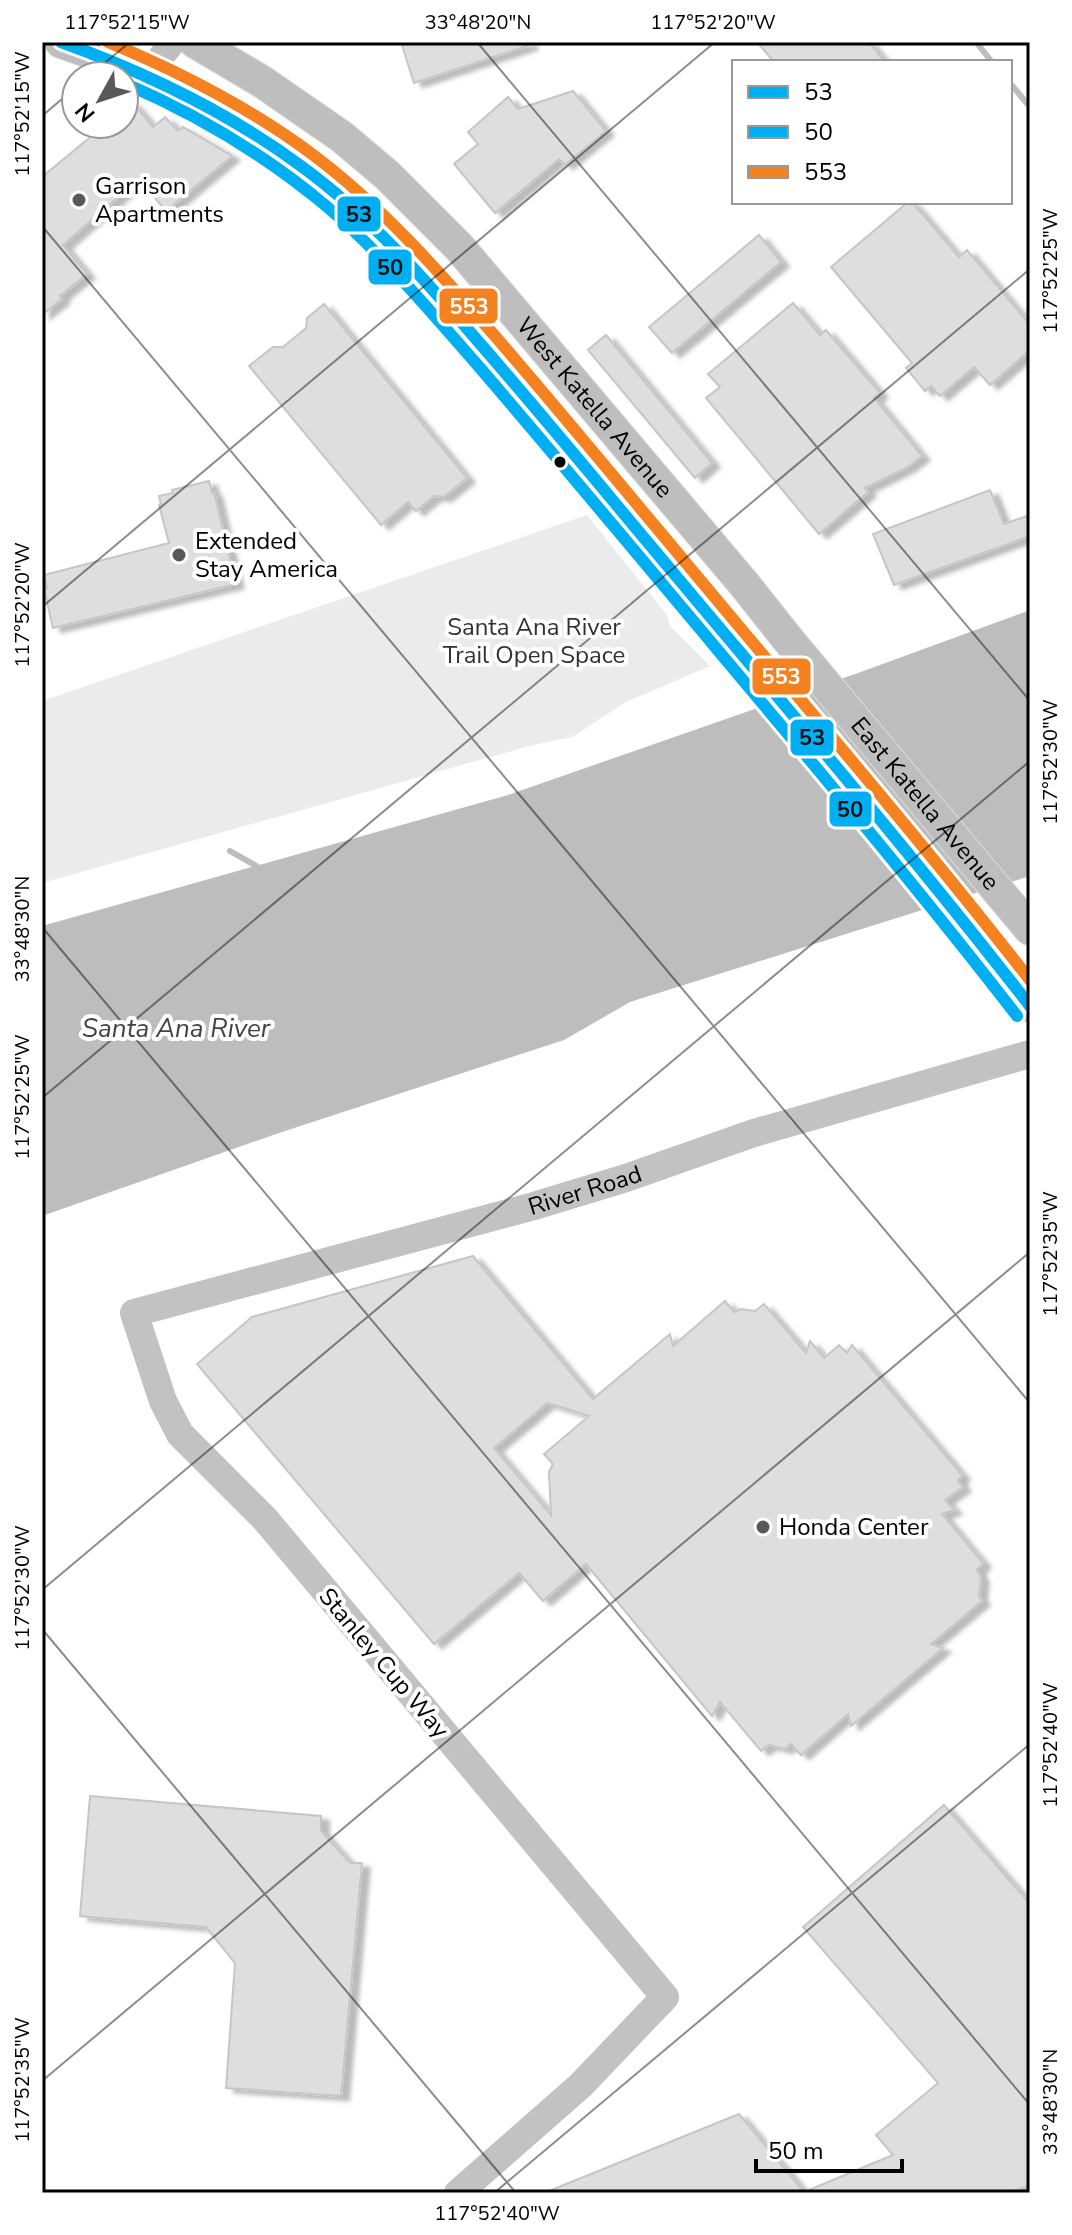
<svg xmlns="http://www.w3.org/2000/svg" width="1072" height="2235" font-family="'Nunito Sans',sans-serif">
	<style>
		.green { fill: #ebebeb }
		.water { fill: #bdbdbd }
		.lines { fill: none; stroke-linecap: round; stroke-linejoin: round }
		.stream { stroke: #bdbdbd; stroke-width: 6 }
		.building { fill: #dedede; stroke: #c6c6c6; stroke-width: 2; fill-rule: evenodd; filter: url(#shadow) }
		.primary-casing { stroke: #dbdbdb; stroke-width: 34 }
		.tertiary { stroke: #bebebe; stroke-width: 26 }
		.secondary { stroke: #c2c2c2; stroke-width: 28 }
		.primary { stroke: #bebebe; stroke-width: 32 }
		.bus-1-casing { stroke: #fff; stroke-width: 18 }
		.bus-2-casing { stroke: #fff; stroke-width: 18 }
		.bus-3-casing { stroke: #fff; stroke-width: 18 }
		.bus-1 { stroke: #00aff2; stroke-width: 12 }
		.bus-2 { stroke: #00aff2; stroke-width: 12 }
		.bus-3 { stroke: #f48221; stroke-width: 12 }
		.ticks { fill: none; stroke: #000; stroke-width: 2; stroke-opacity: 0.45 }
		.poi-dot { fill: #595959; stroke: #fff; stroke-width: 3 }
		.bus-dot { fill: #000; stroke: #fff; stroke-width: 3 }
		.labels { text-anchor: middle; stroke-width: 8; stroke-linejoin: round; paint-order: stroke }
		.poi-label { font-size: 24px; fill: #000; stroke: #fff; text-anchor: start }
		.street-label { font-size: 24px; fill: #000; stroke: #fff }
		.park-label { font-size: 24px; fill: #313131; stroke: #fff }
		.water-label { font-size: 26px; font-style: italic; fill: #424242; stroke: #fff }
		.line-badge { stroke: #fff; stroke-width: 3 }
		.badge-label { font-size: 22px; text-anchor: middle; font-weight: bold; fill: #fff }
		.pale-badge-label { font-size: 22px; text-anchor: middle; font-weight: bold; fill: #111 }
		.neatline { fill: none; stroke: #000; stroke-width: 3 }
		.ticks-label { font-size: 20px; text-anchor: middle; fill: #000 }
	</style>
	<defs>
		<filter id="shadow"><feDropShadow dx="8" dy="4.5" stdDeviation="2" flood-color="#0004"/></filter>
	</defs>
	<rect width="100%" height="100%" fill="#fff"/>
	<path class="green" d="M587,515L667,615L670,626L710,666L626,702L572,737L533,745L42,883V701Z"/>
	<path class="water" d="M1030,610V876L630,1002L564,1040L282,1132L42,1216V926L508,795L858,673Z"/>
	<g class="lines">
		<path class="stream" d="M976,42L992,62
			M1010,83L1030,107
			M230,851L260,868"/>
	</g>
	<path class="building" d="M401,42H529L530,45L414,83Z
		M757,42H869L885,62H774Z
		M573,91L606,131L565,165L559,159L495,213L454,164L478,144L468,132L508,97L518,109Z
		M132,102L153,127L165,117L178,131L183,127L232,156L166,211L139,179L63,245L87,274L60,296L62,299L42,315V177L106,124H124V109Z
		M908,202H912L959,257L967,250L1030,325V350L990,385L974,367L940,396L931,386L925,391L906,368L912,363L831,267Z
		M759,235L781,262L672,353L649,327Z
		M793,303L820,335L826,330L880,393L874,398L922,456L906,468L865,488L868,492L819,534L706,398L720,387L708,374Z
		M324,304L467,478L444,497L434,496L416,511L408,502L381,525L249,366L273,347H283L306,328L307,318Z
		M606,335L712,463L695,478L588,350Z
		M209,481L212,493L214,492L236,584L53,628L44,589L47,588L44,575L169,543L159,505L161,504L159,496L173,493L172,490Z
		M990,490L1004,524L1030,515V536L894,585L873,534Z
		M473,1256L593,1399L670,1334L673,1346L725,1301L734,1312L741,1309L755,1311L764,1304L806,1353L810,1341L824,1358L839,1345L847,1353L852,1345L962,1475L958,1481L963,1487L945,1500L954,1510L942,1514L983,1563L977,1570L981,1578L979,1596L982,1601L931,1644L943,1648L851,1726L848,1714L801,1755L791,1744L785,1749L769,1745L761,1751L720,1702L712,1716L586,1564L543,1601L519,1573L434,1644L197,1364L252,1317ZM547,1403L589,1416L544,1454L553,1464L549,1472L551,1515L494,1448Z
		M90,1796L321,1816V1831L350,1863H362L341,2096L226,2088L235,1963L206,1927L80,1916Z
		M944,1805L1030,1904V2185L1009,2193H544L739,2114L804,2192L893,2155L876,2135L938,2083L803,1927Z"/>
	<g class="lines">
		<g class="primary-casing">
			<g id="primary">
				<path d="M61,42C159,75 254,125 334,192C395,243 445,303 497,363C557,433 617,505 676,576C796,718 917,859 1030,1006"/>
				<path id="s2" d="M195,42L261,81L342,137L387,175L459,247L744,584L790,642L1030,929"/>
			</g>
		</g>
		<path class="tertiary" d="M147,74L173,42"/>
		<path class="secondary" id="s1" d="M458,2193L581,2085L665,1997L265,1519L180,1434L163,1401L134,1313L534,1206L626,1178L754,1133L1030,1054"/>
		<use href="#primary" class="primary"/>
		<g class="bus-1-casing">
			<path id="bus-1" d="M61,42C147,73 228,112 301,166C371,217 427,282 483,347C549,423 612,500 676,576C795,718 916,859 1030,1006"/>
		</g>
		<g class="bus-2-casing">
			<path id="bus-2" d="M124,83C196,114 265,155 325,205C380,252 427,307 474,361C538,435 601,511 664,586C783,728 903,869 1017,1016"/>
		</g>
		<g class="bus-3-casing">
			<path id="bus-3" d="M108,42C180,72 249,107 312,154C384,208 442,275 501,343C563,415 624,489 686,563C801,701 919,838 1030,980"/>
		</g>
		<use href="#bus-1" class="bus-1"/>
		<use href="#bus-2" class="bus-2"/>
		<use href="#bus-3" class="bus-3"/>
	</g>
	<path class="ticks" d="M477,42L1030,701M89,76L130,42M42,116L76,87M42,226L1030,1403M42,607L715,42M42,927L1030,2105M42,1098L1030,269M42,1590L1030,761M42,1629L516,2193M42,2081L1030,1252M494,2193L1030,1744"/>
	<g class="poi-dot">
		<circle cx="79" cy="200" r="8"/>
		<circle cx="179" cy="555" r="8"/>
		<circle cx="763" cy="1527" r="8"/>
	</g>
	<circle class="bus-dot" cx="560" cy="462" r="7"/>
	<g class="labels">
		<g class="poi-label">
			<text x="95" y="194">Garrison<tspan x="95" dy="28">Apartments</tspan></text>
			<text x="195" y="549">Extended<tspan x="195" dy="28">Stay America</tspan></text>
			<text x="779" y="1535">Honda Center</text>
		</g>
		<g class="street-label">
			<text dy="8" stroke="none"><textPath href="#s2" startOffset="546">West Katella Avenue</textPath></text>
			<text dy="8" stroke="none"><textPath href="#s2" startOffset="1062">East Katella Avenue</textPath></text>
			<text dy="8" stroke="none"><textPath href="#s1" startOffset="1626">River Road</textPath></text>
			<text transform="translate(384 1663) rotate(50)" y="8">Stanley Cup Way</text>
		</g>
		<g class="park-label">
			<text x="534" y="635">Santa Ana River<tspan x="534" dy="28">Trail Open Space</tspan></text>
		</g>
		<g class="water-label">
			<text x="176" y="1037">Santa Ana River</text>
		</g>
	</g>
	<g class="line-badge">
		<rect x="336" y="195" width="46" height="38" rx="8" fill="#00aff2"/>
		<rect x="367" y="248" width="46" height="38" rx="8" fill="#00aff2"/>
		<rect x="438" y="287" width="61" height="38" rx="8" fill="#f48221"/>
		<rect x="751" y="657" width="61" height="39" rx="8" fill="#f48221"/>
		<rect x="789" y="718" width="46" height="39" rx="8" fill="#00aff2"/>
		<rect x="828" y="790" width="45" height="38" rx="8" fill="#00aff2"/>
	</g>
	<g class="badge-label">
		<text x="469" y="314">553</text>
		<text x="781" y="684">553</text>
	</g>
	<g class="pale-badge-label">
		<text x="359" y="222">53</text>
		<text x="390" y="275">50</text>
		<text x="812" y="745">53</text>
		<text x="850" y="817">50</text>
	</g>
	<rect width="1072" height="2235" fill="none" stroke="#ffffff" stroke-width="88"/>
	<rect x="732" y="60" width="280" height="144" fill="#ffffff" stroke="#999999" stroke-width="2"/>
	<rect x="748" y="86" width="40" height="12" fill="#00aff2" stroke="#999999" stroke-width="2"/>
	<text x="804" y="100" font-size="24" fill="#000000">53</text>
	<rect x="748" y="126" width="40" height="12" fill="#00aff2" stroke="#999999" stroke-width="2"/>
	<text x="804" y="140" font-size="24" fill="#000000">50</text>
	<rect x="748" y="166" width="40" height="12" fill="#f48221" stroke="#999999" stroke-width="2"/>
	<text x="804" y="180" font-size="24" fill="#000000">553</text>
	<g transform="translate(100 100) rotate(230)"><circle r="38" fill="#ffffff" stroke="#999999" stroke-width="2"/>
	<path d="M0-6L14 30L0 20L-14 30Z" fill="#595959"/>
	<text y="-12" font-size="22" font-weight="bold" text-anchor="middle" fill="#000000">N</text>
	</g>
	<path d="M756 2159v12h146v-12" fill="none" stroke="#000000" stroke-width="4"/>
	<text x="768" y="2159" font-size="24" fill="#000000" stroke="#ffffff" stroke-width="6" paint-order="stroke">50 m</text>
	<rect x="44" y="44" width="984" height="2147" class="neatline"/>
	<g class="ticks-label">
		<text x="127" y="29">117°52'15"W</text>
		<text x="478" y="29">33°48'20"N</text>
		<text x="713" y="29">117°52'20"W</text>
		<text transform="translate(22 114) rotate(-90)" y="7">117°52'15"W</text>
		<text transform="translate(1050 271) rotate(-90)" y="7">117°52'25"W</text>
		<text transform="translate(22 605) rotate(-90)" y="7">117°52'20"W</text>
		<text transform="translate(1050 762) rotate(-90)" y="7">117°52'30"W</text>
		<text transform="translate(22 929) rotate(-90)" y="7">33°48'30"N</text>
		<text transform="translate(22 1097) rotate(-90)" y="7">117°52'25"W</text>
		<text transform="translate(1050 1254) rotate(-90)" y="7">117°52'35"W</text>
		<text transform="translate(22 1588) rotate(-90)" y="7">117°52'30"W</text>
		<text transform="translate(1050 1745) rotate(-90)" y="7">117°52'40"W</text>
		<text transform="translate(22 2080) rotate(-90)" y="7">117°52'35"W</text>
		<text transform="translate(1050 2102) rotate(-90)" y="7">33°48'30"N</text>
		<text x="497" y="2220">117°52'40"W</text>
	</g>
</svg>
